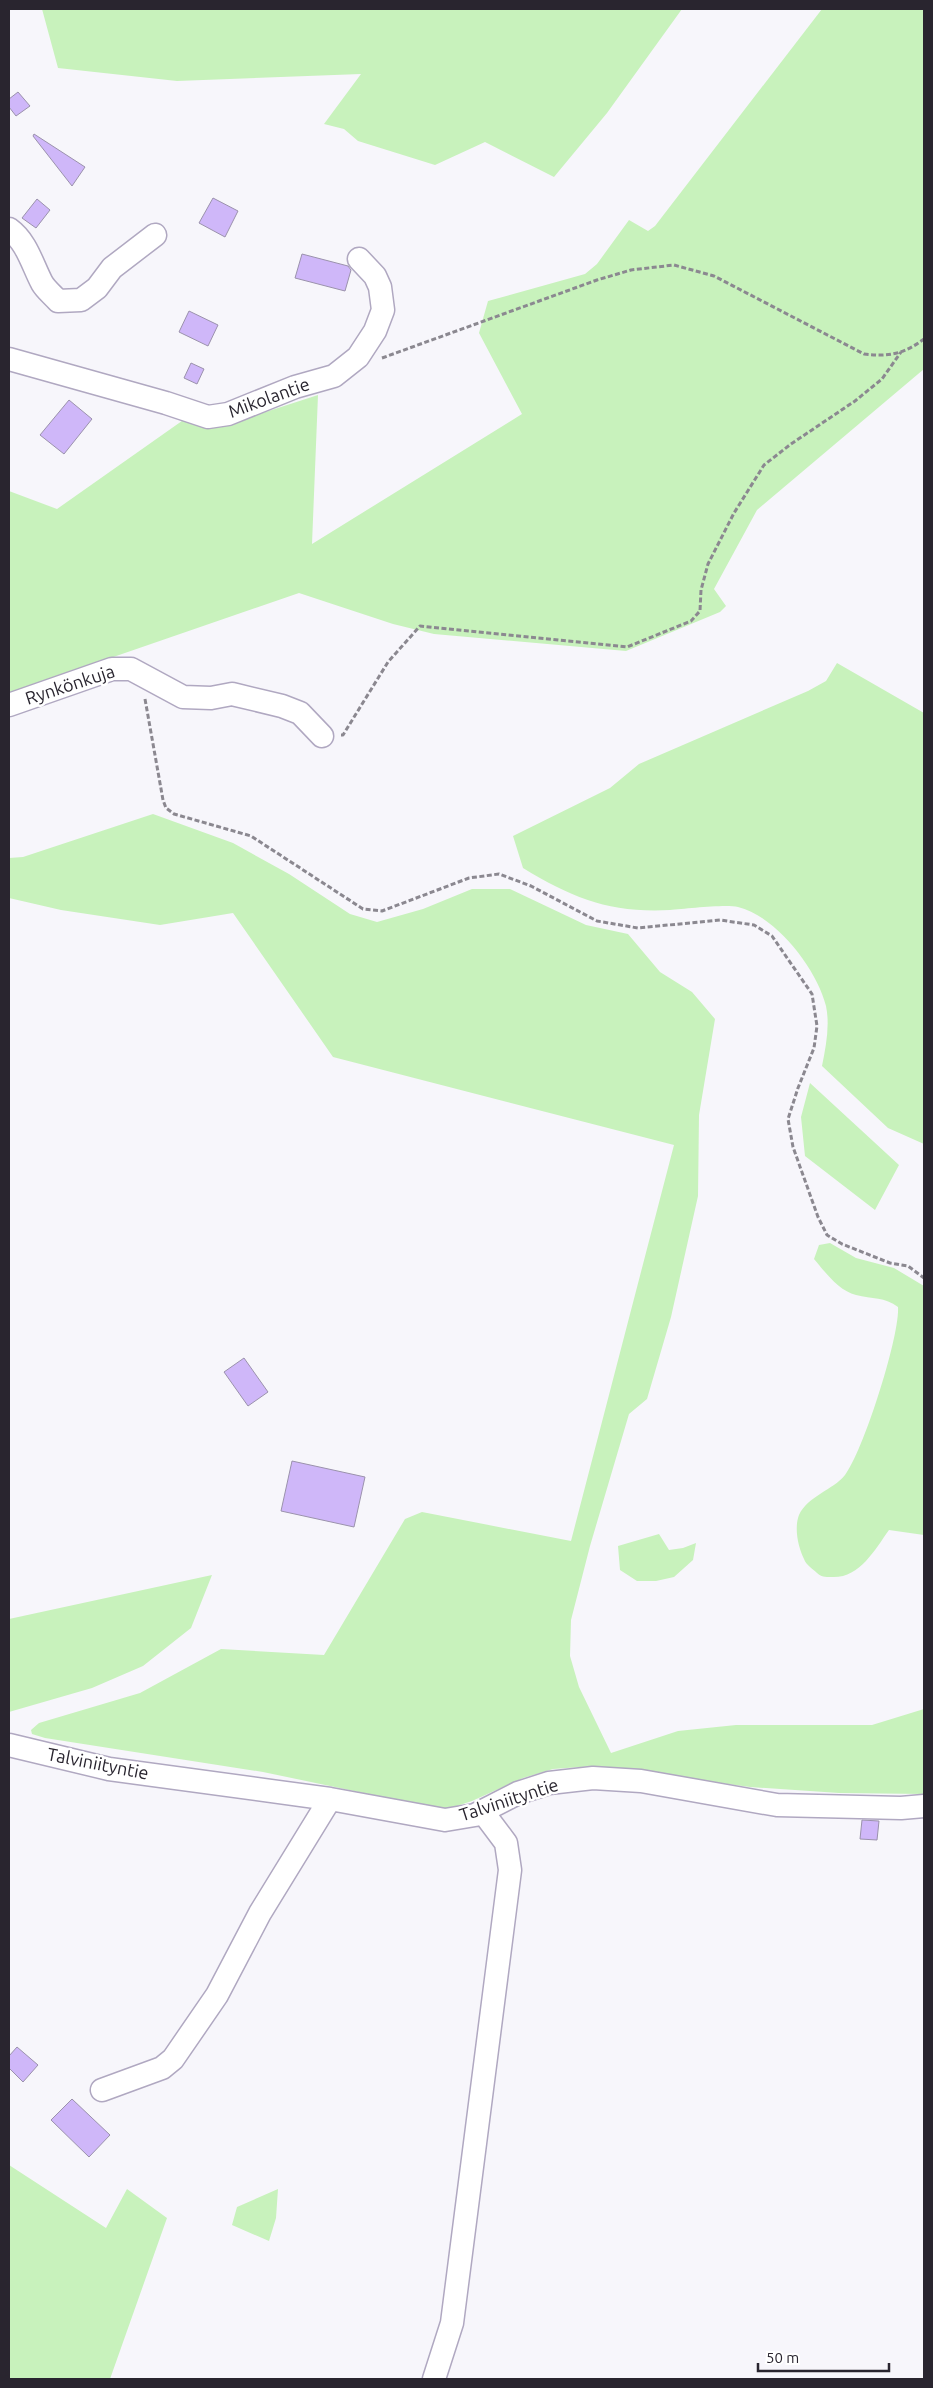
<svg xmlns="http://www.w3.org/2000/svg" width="933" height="2388" font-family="Ubuntu,sans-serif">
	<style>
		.green { fill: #c8f2bc }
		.building { fill: #cfb7f9; stroke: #9b92ac }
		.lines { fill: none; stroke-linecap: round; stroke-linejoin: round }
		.minor-casing { stroke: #b0a8c1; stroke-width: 25 }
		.path { stroke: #8b8890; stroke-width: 3; stroke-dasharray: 5 2.5; stroke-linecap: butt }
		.minor { stroke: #fff; stroke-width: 22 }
		.labels { text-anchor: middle; stroke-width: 5; stroke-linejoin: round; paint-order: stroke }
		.street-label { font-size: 18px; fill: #29252f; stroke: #fff }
	</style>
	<rect width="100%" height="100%" fill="#f7f6fb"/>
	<path class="green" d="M42,9H682L607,113L554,177L485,142L435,165L358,141L344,129L324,124L361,74L177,81L58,68Z
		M822,9H924V369L757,510L714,589L726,606L720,612L626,651L434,634L393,624L299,593L9,693V491L57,509L189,416L229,424L318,395L312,544L522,414L479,333L488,301L585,274L597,264L629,220L648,231L655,226Z
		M837,663L924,713V1144L888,1128L822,1066C826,1046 830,1025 826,1006C817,969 776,916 738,907C725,904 685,909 670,910C610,913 574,899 523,868L513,836L610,788L639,764L808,691L826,681Z
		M153,814L233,843L289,874L350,914L377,922L423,909L472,889H510L586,925L628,934L660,972L692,992L715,1019L699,1115L698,1196L671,1317L647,1399L629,1414L590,1546L571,1620L570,1656L579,1687L611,1753L678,1731L736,1725H872L924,1709V1794L839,1793L750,1787L594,1766L553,1769L523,1778L472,1801L445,1810L263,1772L45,1738L32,1734L31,1730L39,1723L140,1693L221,1649L324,1655L405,1519L422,1512L571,1541L674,1145L333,1057L233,913L160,925L61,910L9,898V858L23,857Z
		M810,1083L899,1165L875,1210L805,1156L801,1117Z
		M830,1243L856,1258L894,1268L924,1286V1535L889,1530C874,1551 859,1579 831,1577C825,1577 821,1577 817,1573C813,1569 806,1565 804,1559C798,1547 794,1528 799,1515C808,1496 833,1490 845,1475C863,1452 900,1336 898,1307C885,1297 872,1299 856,1295C839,1291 825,1272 814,1259L819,1245Z
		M659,1534L669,1550L683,1548L696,1543L693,1560L674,1577L656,1581H637L620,1570L618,1546Z
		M212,1575L191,1628L143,1666L92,1688L9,1712V1619Z
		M9,2165L106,2228L127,2189L167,2218L110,2379H9Z
		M278,2189L276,2218L269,2241L232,2225L237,2207Z"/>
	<path class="building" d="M18,92L30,106L16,116L9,107V99Z
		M34,134L85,167L72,186L33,136Z
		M213,198L238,211L225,237L199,223Z
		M37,199L50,210L36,228L22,218Z
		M302,254L348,266L351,270L345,291L295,278Z
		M189,311L218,325L208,346L179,332Z
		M191,363L204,369L197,384L184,378Z
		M69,400L92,419L64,454L40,435Z
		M244,1358L268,1392L248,1406L224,1372Z
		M292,1461L365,1477L354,1527L281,1511Z
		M862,1820L879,1821L877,1840L860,1839Z
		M17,2047L38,2065L23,2082L9,2068V2056Z
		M72,2099L110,2135L89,2157L51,2120Z"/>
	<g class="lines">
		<g class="minor-casing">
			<path id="minor" d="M9,229C27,242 32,264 42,283C46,290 53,295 58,301L81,300L97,288L112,268L155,235
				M9,359L166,403L208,417L228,414L295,387L334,376L358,357L375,331L383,310L380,287L375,276L359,259
				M9,705L112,669H131L183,697L211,698L232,694L282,706L300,713L322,736
				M9,1745L109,1769L330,1799L445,1820L475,1815L518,1793L549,1783L593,1778L641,1781L777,1805L901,1808L924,1806
				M102,2090L162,2068L173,2059L217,1995L260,1913L330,1799
				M434,2379L452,2323L510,1870L506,1843L482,1811"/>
		</g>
		<path class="path" d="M382,358L597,280L631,270L674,265L714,276L864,354C889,357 904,354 924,339
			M145,699L163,800L166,808L174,814L251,836L363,909L382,911L469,878L499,874L531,886L597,921L638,928L720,920L754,925L772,936L812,994L817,1026L814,1048L798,1088L788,1119L793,1147L818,1217L827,1235L842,1244L890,1263L908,1266L924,1278
			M341,735H343L388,662L420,626L627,647L691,621L700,611L701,590L708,564L734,513L764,465L791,444L855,401L882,379L901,352"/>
		<use href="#minor" class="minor"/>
	</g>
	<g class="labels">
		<g class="street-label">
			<text transform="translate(269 398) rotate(-20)" y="6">Mikolantie</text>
			<text transform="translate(70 685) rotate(-18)" y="6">Rynkönkuja</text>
			<text transform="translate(98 1764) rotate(11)" y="6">Talviniityntie</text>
			<text transform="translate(509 1800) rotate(-18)" y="6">Talviniityntie</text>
		</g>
	</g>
	<rect width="933" height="2388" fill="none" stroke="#29252f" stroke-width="20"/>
	<path d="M758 2363v8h131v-8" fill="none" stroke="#29252f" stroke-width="2.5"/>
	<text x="766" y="2363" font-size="15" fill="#29252f" stroke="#ffffff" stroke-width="4" paint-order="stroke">50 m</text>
</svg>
